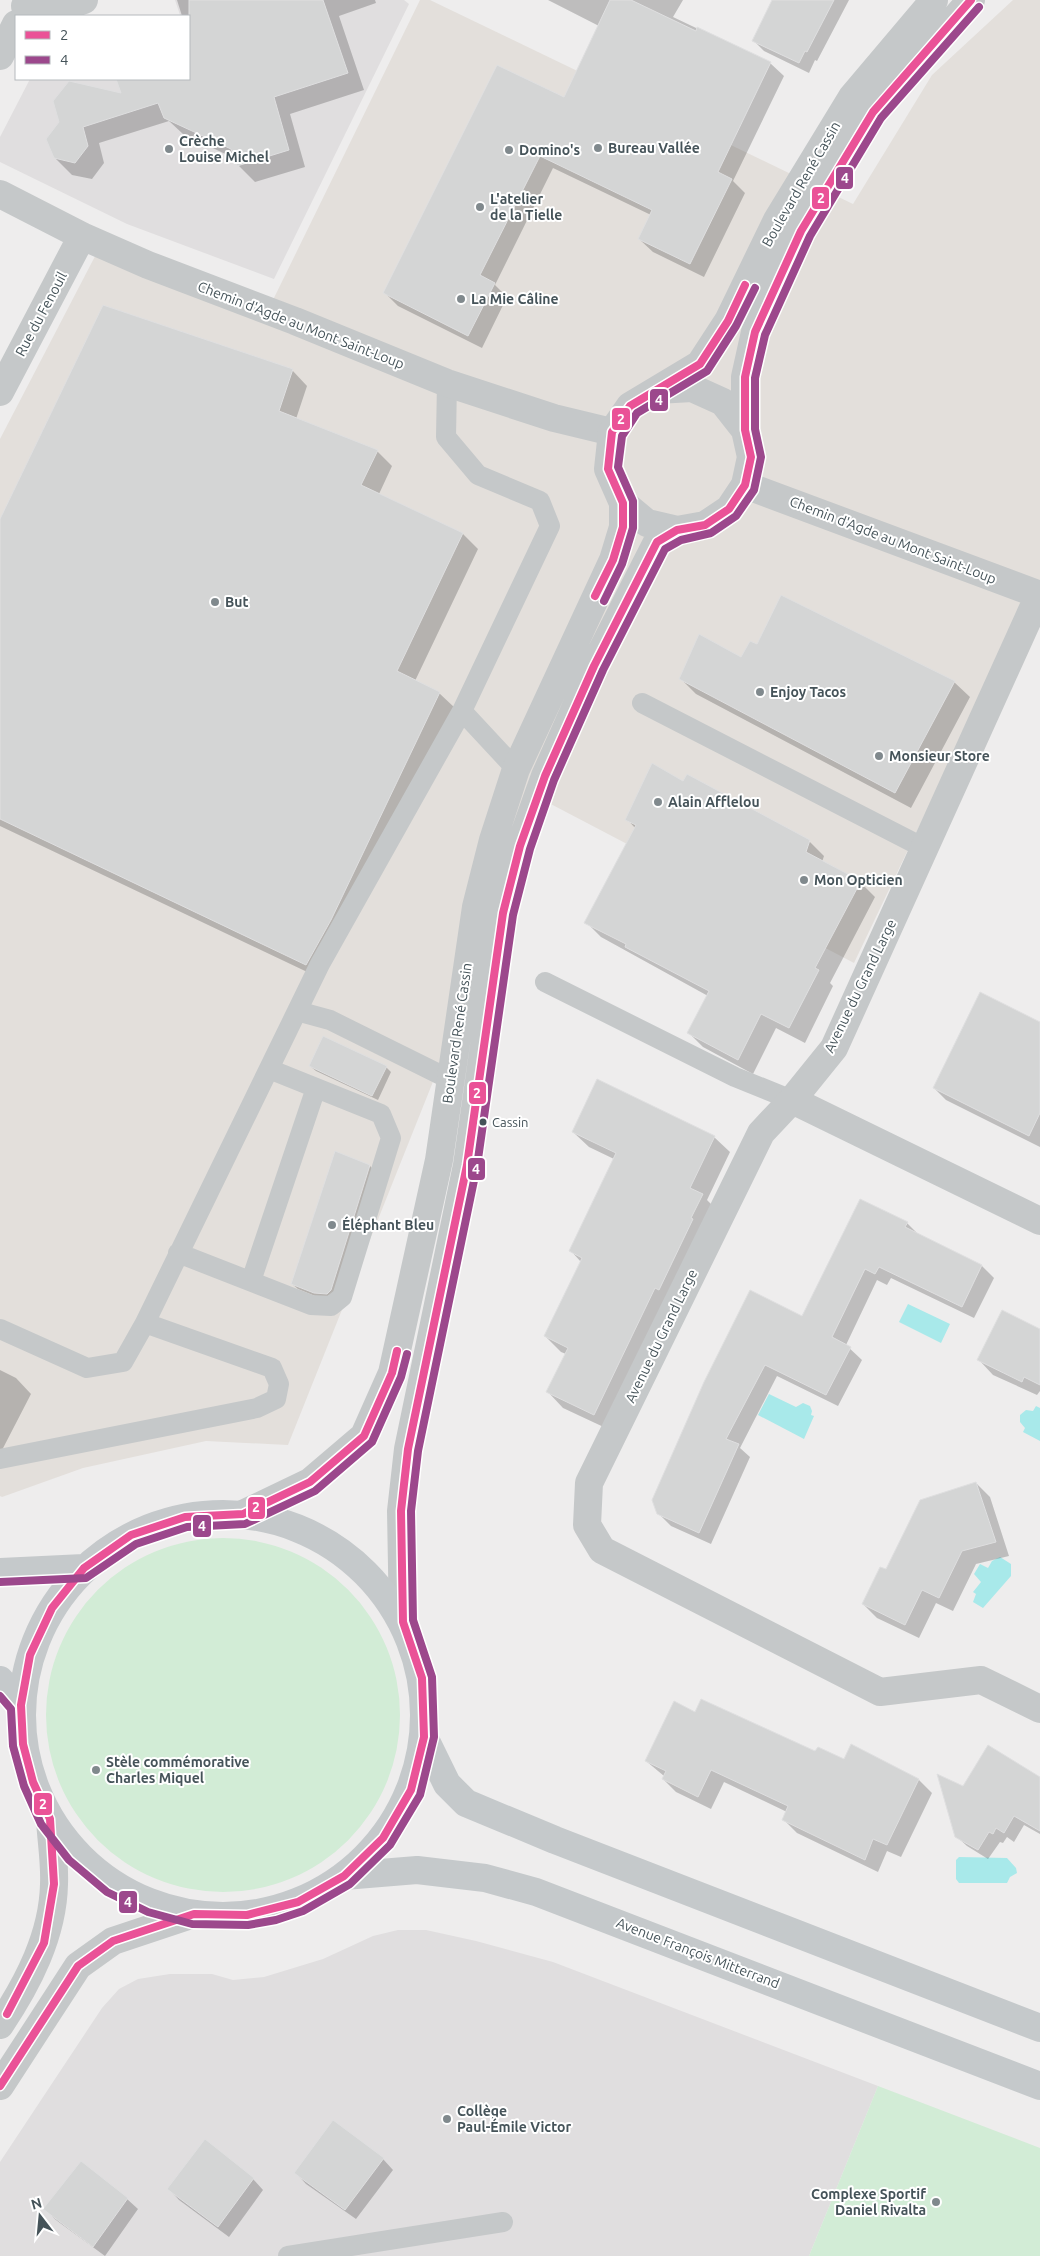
<svg xmlns="http://www.w3.org/2000/svg" width="1040" height="2256" font-family="Ubuntu,sans-serif">
	<style>
		.commercial { fill: #e3dfdb }
		.education { fill: #e0dedf }
		.green { fill: #d2ecd6 }
		.water { fill: #a8e9ea }
		.shadow { fill: #0003 }
		.building { fill: #d4d5d5; stroke: #dfdfe0 }
		.lines { fill: none; stroke-linecap: round; stroke-linejoin: round }
		.service { stroke: #c5c8c9; stroke-width: 20 }
		.minor { stroke: #c5c8c9; stroke-width: 28 }
		.tertiary { stroke: #c5c8c9; stroke-width: 28 }
		.secondary { stroke: #c5c9cb; stroke-width: 28 }
		.bus-1-casing { stroke: #fff; stroke-width: 11 }
		.bus-2-casing { stroke: #fff; stroke-width: 11 }
		.bus-1 { stroke: #ea5297; stroke-width: 8 }
		.bus-2 { stroke: #9c488c; stroke-width: 8 }
		.poi-dot { fill: #80898d; stroke: #fff; stroke-width: 2 }
		.bus-dot { fill: #455359; stroke: #fff; stroke-width: 2 }
		.labels { text-anchor: middle; stroke-width: 4; stroke-linejoin: round; paint-order: stroke }
		.bus-label { font-size: 13px; fill: #455359; stroke: #fff; text-anchor: start }
		.poi-label { font-size: 14px; font-weight: bold; fill: #455359; stroke: #fff; text-anchor: start }
		.street-label { font-size: 14px; fill: #455359; stroke: #fff }
		.line-badge { stroke: #fff; stroke-width: 2 }
		.badge-label { font-size: 14px; text-anchor: middle; font-weight: bold; fill: #fff }
	</style>
	<rect width="100%" height="100%" fill="#eeeded"/>
	<path class="commercial" d="M420,0H430L853,204L932,75L1013,0H1040V602L1019,617L854,963L545,801L288,1445L206,1441L83,1468L2,1497L0,1496V439L104,239L272,302Z"/>
	<path class="education" d="M175,0H404L409,4L274,279L127,224L0,162V137L30,79H189V16H178L180,15Z
		M398,1930H426L476,1941L553,1962L878,2086L809,2256H0V2162L102,2008L119,1989L138,1979L170,1974H212L233,1980L264,1977L323,1959L373,1936Z"/>
	<path class="green" d="M46 1715a177 177 0 1 1 354 0a177 177 0 1 1-354 0Z
		M878,2086L1040,2148V2256H809Z"/>
	<path class="water" d="M908,1304L950,1324L941,1343L899,1322Z
		M769,1394L796,1407L803,1403L810,1406L812,1411L811,1415L814,1416L804,1439L758,1415Z
		M1036,1406L1040,1408V1441L1023,1432L1025,1428L1020,1422V1415L1026,1410L1033,1411Z
		M1000,1557L1011,1564V1576L983,1608L973,1602L976,1594L973,1592L981,1582L974,1574L980,1564L988,1568L992,1561Z
		M959,1857L1007,1858L1016,1868L1017,1873L1010,1877L1007,1883H959L956,1879V1860Z"/>
	<path class="shadow" d="M177,0H375L376,3L339,16L364,90L290,114L305,167L255,182L239,166L236,159L183,134L169,121L99,143L104,163L92,179L72,175L55,158L48,139L123,95L117,79H189V16H182Z
		M548,0H683L673,17L770,63L784,76L733,181L745,193L704,277L653,252L639,239L651,215L553,168L495,285L507,297L482,348L398,306L385,293L564,99L599,26Z
		M774,0H849L817,61L815,60L809,73L764,51L754,41Z
		M292,370L307,386L296,419L377,451L392,466L379,494L463,534L478,549L415,681L439,693L455,708L322,979L0,826V521Z
		M742,658L954,682L970,697L911,808L696,694L681,679Z
		M683,783L809,841L824,856L822,862L860,882L875,897L830,983L833,986L805,1043L776,1028L753,1074L703,1047L688,1032L708,996L601,937L586,922L635,828L627,819Z
		M1040,1023V1147L946,1100L934,1088Z
		M310,1066L386,1067L391,1072L378,1100L316,1071Z
		M573,1132L714,1137L730,1152L707,1200L718,1211L610,1430L563,1408L548,1392L566,1354L561,1352L545,1336L581,1262L571,1251L614,1159L589,1147Z
		M370,1166L375,1171L336,1296L320,1298L298,1289L292,1284Z
		M907,1223L919,1235L982,1266L994,1278L974,1318L891,1278L887,1285L877,1280L846,1345L862,1360L838,1406L777,1376L740,1448L750,1457L711,1544L671,1526L658,1513L653,1500L802,1317Z
		M1040,1330V1391L1037,1395L993,1375L979,1360Z
		M0,1370L16,1378L31,1394L0,1454Z
		M976,1483L990,1497L1009,1556L976,1564L953,1611L936,1603L919,1638L877,1618L863,1604L886,1571Z
		M695,1714L845,1761L852,1746L919,1780L932,1793L901,1857L887,1851L878,1872L797,1833L783,1819L787,1812L724,1782L711,1809L676,1792L663,1779L664,1776L646,1761Z
		M1040,1778V1834L1024,1825L1014,1842L1007,1837L1003,1843L1000,1842L988,1859L967,1846L956,1836L963,1788Z
		M383,2159L393,2170L356,2219L306,2184L296,2173Z
		M253,2179L263,2190L229,2237L179,2200L169,2189Z
		M127,2199L138,2209L105,2256L56,2220L45,2209Z"/>
	<path class="building" d="M189,0H323L348,73L274,97L289,150L237,166L231,149L164,118L158,103L83,127L88,146L75,163L54,158L46,139L59,122L53,101L69,81L121,93L116,79H189Z
		M610,0H631L696,31L697,27L771,62L718,172L732,179L690,264L638,239L652,210L540,156L480,275L495,283L468,336L383,293L497,65L564,97Z
		M772,0H834L807,52L805,51L799,63L752,41Z
		M103,305L293,369L279,411L378,450L361,485L463,533L397,671L440,692L331,920L306,965L0,819V519Z
		M781,595L955,681L895,793L679,679L699,634L741,657L750,641L757,644Z
		M652,763L683,781L687,774L810,840L806,852L861,881L815,968L819,970L789,1028L761,1014L738,1060L687,1033L709,991L625,947L626,944L584,923L636,825L625,820Z
		M980,992L1040,1022V1113L1029,1136L933,1088Z
		M323,1036L387,1066L372,1096L309,1066Z
		M597,1079L715,1136L690,1188L703,1194L691,1218L693,1219L659,1290L655,1288L594,1415L546,1392L568,1348L544,1336L582,1258L569,1251L616,1153L572,1132Z
		M335,1151L370,1165L331,1290L327,1294L314,1293L291,1284Z
		M860,1199L908,1222L905,1227L982,1265L962,1307L879,1267L875,1274L865,1269L832,1337L851,1347L826,1395L765,1365L726,1439L739,1444L699,1533L657,1514L652,1500L704,1382L750,1290L802,1316Z
		M1002,1310L1040,1329V1385L1024,1377L1022,1382L977,1360Z
		M976,1482L996,1542L962,1551L939,1598L922,1590L905,1625L862,1604L880,1567L886,1569L920,1500Z
		M701,1699L815,1751L818,1747L844,1759L851,1744L919,1779L887,1845L873,1839L865,1860L782,1820L788,1806L711,1770L698,1797L662,1779L666,1771L645,1761L674,1701L695,1712Z
		M988,1745L1040,1777V1831L1014,1816L1004,1833L996,1828L993,1834L989,1832L978,1850L955,1837L937,1774L963,1786Z
		M333,2120L384,2158L345,2210L294,2173Z
		M205,2139L254,2178L218,2227L167,2189Z
		M81,2161L128,2198L93,2247L43,2209Z"/>
	<g class="lines">
		<path class="service" d="M447,383L446,437L478,475L540,501L550,526L462,711
			M642,703L924,848
			M545,982L735,1077L792,1100
			M297,1011L330,1020L451,1080
			M178,1253L311,1305L331,1306L342,1297L391,1138L381,1114L269,1069
			M251,1281L316,1088
			M0,1329L87,1368L123,1362L145,1323L320,964L462,711L516,769
			M0,1459L257,1408L276,1399L279,1384L272,1368L145,1323
			M288,2256L503,2222"/>
		<path class="minor" d="M25,6L64,7L84,0
			M0,56L16,24
			M0,194L82,236L148,265L295,321L447,383L554,418L612,432
			M0,392L82,236
			M745,485L1040,595
			M1039,595L834,1048L792,1100L761,1133L589,1483L587,1525L602,1550L880,1692L981,1680L1040,1709
			M792,1100L1040,1221"/>
		<path class="tertiary" d="M657,390L692,388L723,402L745,430L751,457L745,485L729,509L705,525L677,530L647,523L623,503L608,469L612,432L630,406L700,364L728,321L777,220L852,97L934,0
			M745,430V377L755,332L801,231L873,112L971,0
			M243,1514L310,1482L364,1436L392,1373L439,1160L476,907L493,840L516,769L613,560L623,527V503
			M403,1622L401,1511L408,1449L467,1165L503,913L520,846L545,776L594,666L657,542L677,530
			M0,2025C28,1983 53,1935 54,1884C55,1862 51,1840 50,1819
			M0,2086L78,1966L113,1941L194,1914"/>
		<path class="secondary" d="M22 1715a201 201 0 1 1 402 0a201 201 0 1 1-402 0Z
			M0,1572L84,1568
			M0,1680L21,1705
			M424,1737L447,1784L466,1803L555,1840L1040,2028
			M344,1876L417,1870L485,1878L536,1892L1040,2086"/>
		<g class="bus-1-casing">
			<path id="bus-1" d="M595,596L613,560L623,527V503L608,469L612,432L630,406L700,364L728,321L745,285
				M7,2014L44,1943L54,1884L50,1819L33,1782L23,1744L21,1705L30,1655L52,1608L84,1568L131,1535L185,1517L243,1514L310,1482L364,1436L392,1373L397,1351
				M0,2086L78,1966L113,1941L194,1914L247,1915L298,1902L344,1876L383,1838L411,1790L424,1737L422,1678L403,1622L401,1511L408,1449L467,1165L503,913L520,846L545,776L594,666L657,542L677,530L705,525L729,509L745,485L751,457L745,430V377L755,332L801,231L873,112L971,0"/>
		</g>
		<g class="bus-2-casing">
			<path id="bus-2" d="M604,601L622,564L633,528V501L618,467L622,436L637,413L707,371L736,326L755,288
				M0,1582L86,1578L136,1544L187,1527L245,1524L315,1491L372,1442L401,1377L407,1354
				M0,1696L11,1709L13,1746L24,1786L41,1824L69,1860L107,1892L148,1912L192,1924L248,1925L276,1920L303,1911L350,1884L390,1845L420,1795L434,1737L432,1677L413,1620L411,1511L418,1451L477,1166L513,915L530,849L554,780L603,670L665,549L681,540L711,533L736,516L754,490L761,457L755,429V378L765,335L810,236L881,118L979,7"/>
		</g>
		<use href="#bus-1" class="bus-1"/>
		<use href="#bus-2" class="bus-2"/>
	</g>
	<g class="poi-dot">
		<circle cx="598" cy="148" r="5"/>
		<circle cx="169" cy="149" r="5"/>
		<circle cx="509" cy="150" r="5"/>
		<circle cx="480" cy="207" r="5"/>
		<circle cx="461" cy="299" r="5"/>
		<circle cx="215" cy="602" r="5"/>
		<circle cx="760" cy="692" r="5"/>
		<circle cx="879" cy="756" r="5"/>
		<circle cx="658" cy="802" r="5"/>
		<circle cx="804" cy="880" r="5"/>
		<circle cx="332" cy="1225" r="5"/>
		<circle cx="96" cy="1770" r="5"/>
		<circle cx="447" cy="2119" r="5"/>
		<circle cx="936" cy="2202" r="5"/>
	</g>
	<circle class="bus-dot" cx="483" cy="1122" r="4.5"/>
	<g class="labels">
		<g class="bus-label">
			<text x="492" y="1127">Cassin</text>
		</g>
		<g class="poi-label">
			<text x="179" y="146">Crèche<tspan x="179" dy="16">Louise Michel</tspan></text>
			<text x="608" y="153">Bureau Vallée</text>
			<text x="519" y="155">Domino's</text>
			<text x="490" y="204">L'atelier<tspan x="490" dy="16">de la Tielle</tspan></text>
			<text x="471" y="304">La Mie Câline</text>
			<text x="225" y="607">But</text>
			<text x="770" y="697">Enjoy Tacos</text>
			<text x="889" y="761">Monsieur Store</text>
			<text x="668" y="807">Alain Afflelou</text>
			<text x="814" y="885">Mon Opticien</text>
			<text x="342" y="1230">Éléphant Bleu</text>
			<text x="106" y="1767">Stèle commémorative<tspan x="106" dy="16">Charles Miquel</tspan></text>
			<text x="457" y="2116">Collège<tspan x="457" dy="16">Paul-Émile Victor</tspan></text>
			<text x="926" y="2199" text-anchor="end">Complexe Sportif<tspan x="926" dy="16">Daniel Rivalta</tspan></text>
		</g>
		<g class="street-label">
			<text transform="translate(801 184) rotate(-60)" y="5">Boulevard René Cassin</text>
			<text transform="translate(41 314) rotate(-62)" y="5">Rue du Fenouil</text>
			<text transform="translate(301 325) rotate(21)" y="5">Chemin d'Agde au Mont Saint-Loup</text>
			<text transform="translate(893 540) rotate(21)" y="5">Chemin d'Agde au Mont Saint-Loup</text>
			<text transform="translate(860 986) rotate(-64)" y="5">Avenue du Grand Large</text>
			<text transform="translate(457 1033) rotate(-82)" y="5">Boulevard René Cassin</text>
			<text transform="translate(661 1336) rotate(-64)" y="5">Avenue du Grand Large</text>
			<text transform="translate(698 1953) rotate(21)" y="5">Avenue François Mitterrand</text>
		</g>
	</g>
	<g class="line-badge">
		<rect x="835" y="166" width="19" height="24" rx="5" fill="#9c488c"/>
		<rect x="811" y="186" width="19" height="24" rx="5" fill="#ea5297"/>
		<rect x="649" y="388" width="20" height="24" rx="5" fill="#9c488c"/>
		<rect x="611" y="407" width="20" height="24" rx="5" fill="#ea5297"/>
		<rect x="468" y="1081" width="19" height="24" rx="5" fill="#ea5297"/>
		<rect x="467" y="1157" width="19" height="24" rx="5" fill="#9c488c"/>
		<rect x="247" y="1496" width="19" height="24" rx="5" fill="#ea5297"/>
		<rect x="192" y="1514" width="20" height="24" rx="5" fill="#9c488c"/>
		<rect x="33" y="1792" width="20" height="24" rx="5" fill="#ea5297"/>
		<rect x="118" y="1890" width="20" height="24" rx="5" fill="#9c488c"/>
	</g>
	<g class="badge-label">
		<text x="845" y="183">4</text>
		<text x="821" y="203">2</text>
		<text x="659" y="405">4</text>
		<text x="621" y="424">2</text>
		<text x="477" y="1098">2</text>
		<text x="476" y="1174">4</text>
		<text x="256" y="1512">2</text>
		<text x="202" y="1531">4</text>
		<text x="43" y="1809">2</text>
		<text x="128" y="1907">4</text>
	</g>
	<rect x="15" y="15" width="175" height="65" fill="#ffffff" stroke="#b5babd"/>
	<rect x="25" y="31" width="25" height="8" fill="#ea5297" stroke="#b5babd"/>
	<text x="60" y="40" font-size="15" fill="#455359">2</text>
	<rect x="25" y="56" width="25" height="8" fill="#9c488c" stroke="#b5babd"/>
	<text x="60" y="65" font-size="15" fill="#455359">4</text>
	<g transform="translate(40 2216) rotate(344)" stroke="#ffffff" stroke-width="4" paint-order="stroke">
	<path d="M0-4L9 19L0 12L-9 19Z" fill="#455359"/>
	<text y="-8" font-size="14" font-weight="bold" text-anchor="middle" fill="#455359">N</text>
	</g>
</svg>
